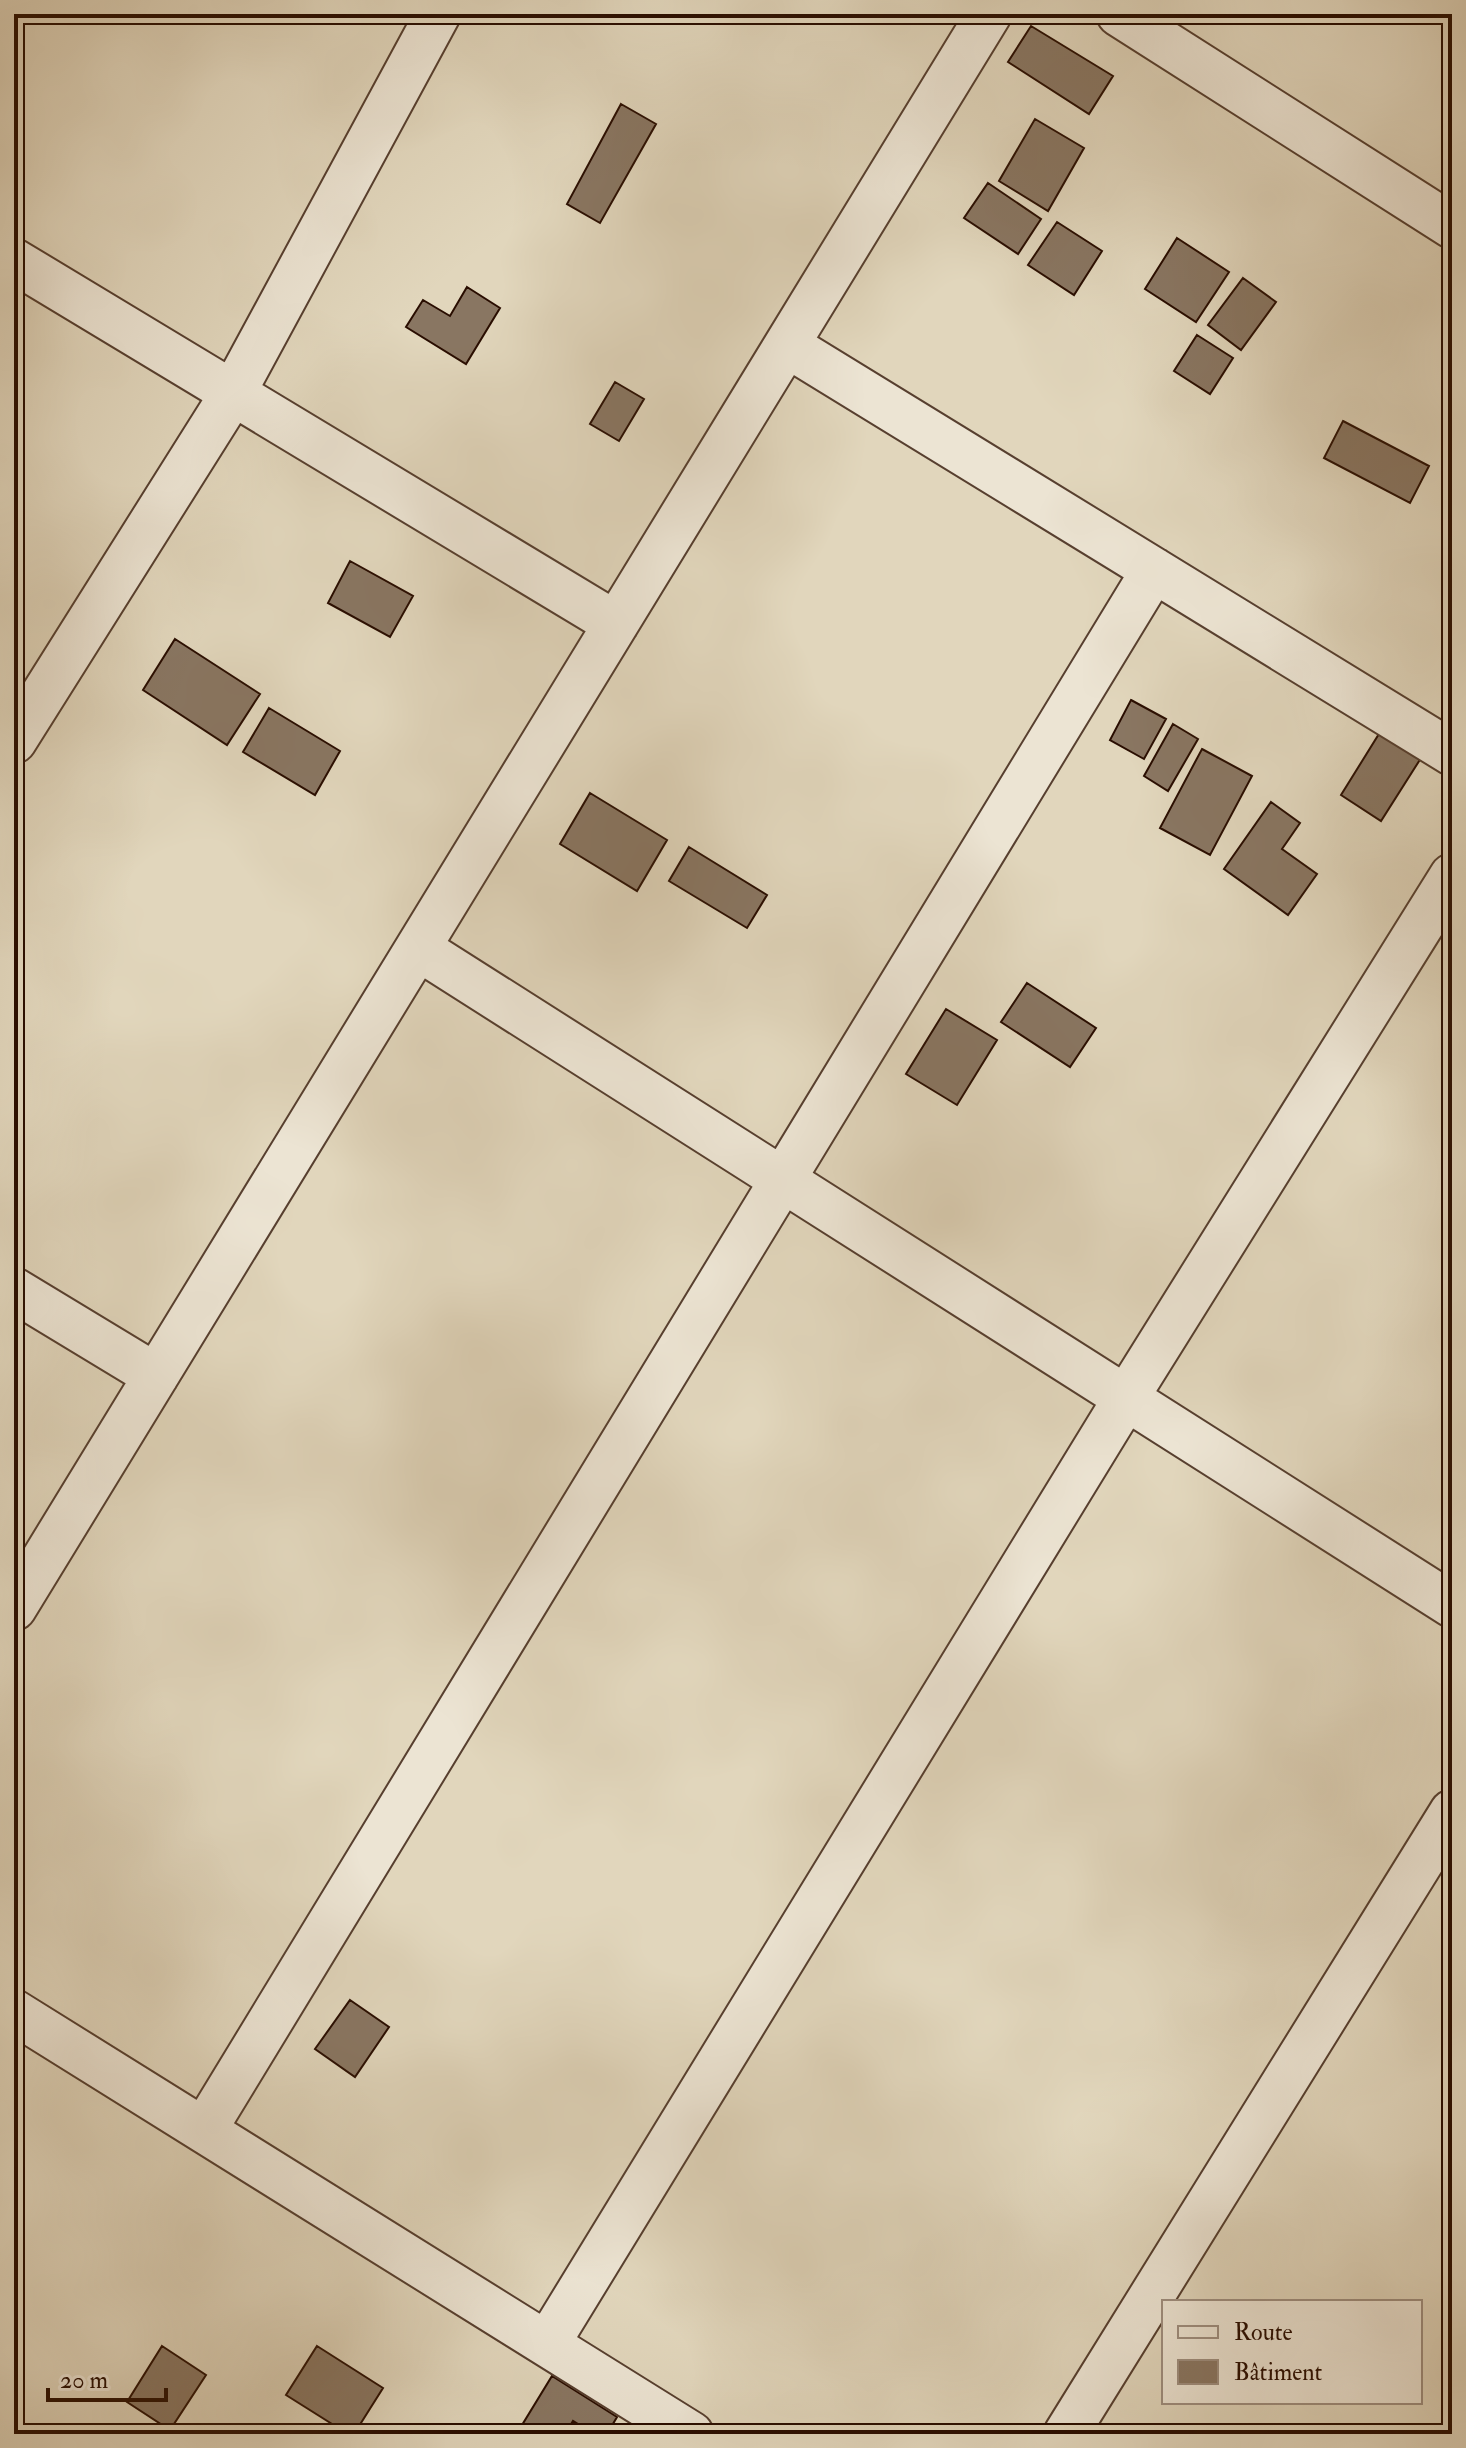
<svg xmlns="http://www.w3.org/2000/svg" width="1466" height="2448" font-family="'IM FELL Double Pica',serif">
	<style>
		.building { fill: #897662; stroke: #290d00; stroke-width: 2 }
		.lines { fill: none; stroke-linecap: round; stroke-linejoin: round }
		.minor-casing { stroke: #573f2f; stroke-width: 48 }
		.tertiary-casing { stroke: #573f2f; stroke-width: 48 }
		.minor { stroke: #ece4d3; stroke-width: 44 }
		.tertiary { stroke: #ece4d3; stroke-width: 44 }
	</style>
	<rect width="100%" height="100%" fill="#e1d6bc"/>
	<filter id="stains"><feTurbulence type="fractalNoise" baseFrequency=".0025" numOctaves="4"/><feColorMatrix values="0 0 0 0 .2 0 0 0 0 .09 0 0 0 0 .02 0 0 0 .5 -.17"/></filter>
	<radialGradient id="worn" r=".72"><stop offset=".6" stop-color="#630" stop-opacity="0"/><stop offset="1" stop-color="#630" stop-opacity=".3"/></radialGradient>
	<path class="building" d="M1031,26L1113,76L1089,114L1008,62Z
		M621,104L656,124L600,223L567,204Z
		M1035,119L1084,148L1048,211L999,181Z
		M988,183L1041,219L1018,254L964,218Z
		M1057,222L1102,251L1074,295L1028,265Z
		M1177,238L1229,272L1196,322L1145,289Z
		M1243,278L1276,302L1241,350L1208,325Z
		M467,287L500,308L466,364L406,327L423,300L450,316Z
		M1197,335L1233,358L1210,394L1174,371Z
		M615,382L644,399L619,441L590,424Z
		M1343,421L1429,466L1410,503L1324,458Z
		M350,561L413,596L390,637L328,603Z
		M175,639L260,694L227,745L143,690Z
		M1131,700L1166,719L1144,759L1110,740Z
		M269,708L340,751L315,795L243,752Z
		M1387,721L1428,747L1381,821L1341,795Z
		M1173,724L1198,739L1168,791L1144,776Z
		M1202,749L1252,776L1210,855L1160,828Z
		M590,793L667,840L637,891L560,844Z
		M1271,802L1300,823L1282,849L1317,874L1288,915L1224,869Z
		M689,847L767,895L747,928L669,881Z
		M1027,983L1096,1028L1070,1067L1001,1022Z
		M946,1009L997,1040L957,1105L906,1074Z
		M350,2000L389,2027L355,2077L315,2049Z
		M162,2346L206,2375L170,2430L127,2402Z
		M317,2346L383,2388L354,2434H348L286,2395Z
		M552,2376L617,2417L607,2434H594L573,2421L565,2434H526L519,2430Z"/>
	<g class="lines">
		<g class="minor-casing">
			<path id="minor" d="M14,261L616,624
				M787,345L1452,753
				M14,741L233,393L438,14
				M418,948L1452,1605
				M14,1290L156,1376
				M14,1608L989,14
				M14,2012L691,2434
				M204,2130L1154,570
				M547,2344L1126,1398L1452,876"/>
		</g>
		<g class="tertiary-casing">
			<path id="tertiary" d="M1119,14L1452,226
				M1066,2434L1452,1812"/>
		</g>
		<use href="#minor" class="minor"/>
		<use href="#tertiary" class="tertiary"/>
	</g>
	<rect width="1466" height="2448" fill="none" stroke="#e1d6bc" stroke-width="48"/>
	<rect x="16" y="16" width="1434" height="2416" fill="none" stroke="#290d00" stroke-width="4"/>
	<rect x="24" y="24" width="1418" height="2400" fill="none" stroke="#290d00" stroke-width="2"/>
	<rect x="1162" y="2300" width="260" height="104" fill="#ece4d3" stroke="#9e8e7f" stroke-width="2"/>
	<rect x="1178" y="2326" width="40" height="12" fill="#ece4d3" stroke="#9e8e7f" stroke-width="2"/>
	<text x="1234" y="2340" font-size="24" fill="#290d00">Route</text>
	<rect x="1178" y="2360" width="40" height="24" fill="#897662" stroke="#9e8e7f" stroke-width="2"/>
	<text x="1234" y="2380" font-size="24" fill="#290d00">Bâtiment</text>
	<path d="M48 2388v12h118v-12" fill="none" stroke="#290d00" stroke-width="4"/>
	<text x="60" y="2388" font-size="24" fill="#290d00" stroke="#ece4d3" stroke-width="6" paint-order="stroke">20 m</text>
	<rect width="100%" height="100%" filter="url(#stains)"/>
	<rect width="100%" height="100%" fill="url(#worn)"/>
</svg>
